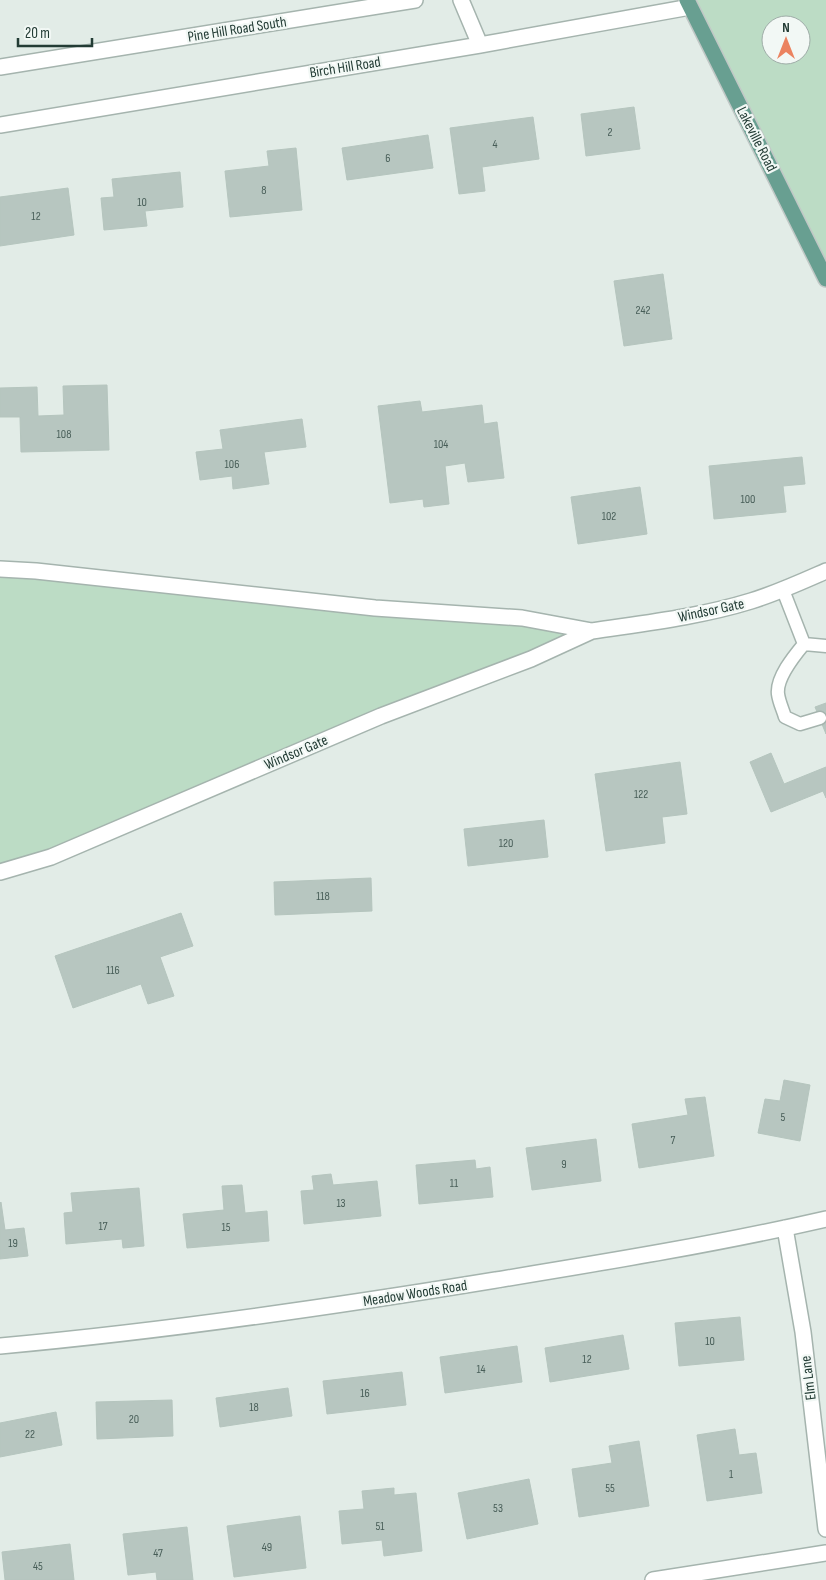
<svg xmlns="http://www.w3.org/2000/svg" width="826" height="1580" font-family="'Sofia Sans Condensed',sans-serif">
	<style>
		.green { fill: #bcdcc5; fill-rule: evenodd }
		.building { fill: #b7c6c0; stroke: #b5c5be }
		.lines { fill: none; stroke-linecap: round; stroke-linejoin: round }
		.service-casing { stroke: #a5b4ae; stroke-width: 15 }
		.minor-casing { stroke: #a5b4ae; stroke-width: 18 }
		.primary-casing { stroke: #c1c8c6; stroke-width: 18 }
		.service { stroke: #fff; stroke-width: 12 }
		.minor { stroke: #fff; stroke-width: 15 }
		.primary { stroke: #689f91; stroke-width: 15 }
		.labels { text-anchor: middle; stroke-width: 4.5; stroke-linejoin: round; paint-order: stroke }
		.number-label { font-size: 12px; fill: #485e58 }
		.street-label { font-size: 15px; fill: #233c35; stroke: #f2f8f5 }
	</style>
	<rect width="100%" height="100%" fill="#e2ece7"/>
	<path class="green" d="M691,0H826V272ZM771,25H801V55H771Z
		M0,569L592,631L0,872Z"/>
	<path class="building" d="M634,107L640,149L586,156L581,114Z
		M533,117L539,159L482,167L485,191L459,194L450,128Z
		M428,135L433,168L347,180L342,148Z
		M296,148L302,210L230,217L225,171L269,166L267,151Z
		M180,172L183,207L145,211L147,226L104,230L101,198L114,197L112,179Z
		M68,188L74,235L0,246V197Z
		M663,274L672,339L624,346L614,281Z
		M107,385L109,450L21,452L20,417H0V388L37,387L38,416L64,415L63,386Z
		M420,401L422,412L482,405L484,424L497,422L504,478L468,482L465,463L445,466L449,504L424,507L423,499L390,503L378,406Z
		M302,419L306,447L264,452L269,484L233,489L232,476L200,480L196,452L223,449L220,430Z
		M802,457L805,484L783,486L786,512L714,519L709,466Z
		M640,487L647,534L578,544L571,497Z
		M826,703V734L815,707Z
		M771,753L784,784L826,767V798L823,791L771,812L750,762Z
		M680,762L687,814L662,817L665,843L606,851L595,774Z
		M544,820L548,857L468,866L464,829Z
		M371,878L372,911L275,915L274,882Z
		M181,913L193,946L160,957L174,996L148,1004L141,984L73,1008L55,956Z
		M784,1080L810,1085L800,1141L758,1133L765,1099L780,1101Z
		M705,1097L714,1156L639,1168L632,1124L688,1115L685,1099Z
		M596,1139L601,1181L532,1190L526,1148Z
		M475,1160L476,1169L490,1167L493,1197L419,1204L416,1165Z
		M331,1174L333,1185L377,1181L381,1216L304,1224L301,1191L314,1190L312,1176Z
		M242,1185L245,1213L267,1211L269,1241L187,1248L183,1214L224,1210L222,1186Z
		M139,1188L144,1246L123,1248L122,1239L66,1244L64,1213L73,1212L71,1193Z
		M1,1202L5,1230L24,1228L28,1256L0,1259V1203Z
		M740,1317L744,1360L679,1366L675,1323Z
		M623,1335L629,1369L550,1382L545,1348Z
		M517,1346L522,1382L445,1393L440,1357Z
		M402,1372L406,1405L327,1414L323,1381Z
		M288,1388L292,1416L220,1427L216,1398Z
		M172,1400L173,1436L97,1439L96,1402Z
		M56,1412L62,1445L0,1457V1423Z
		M735,1429L739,1455L756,1453L762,1493L707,1501L697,1435Z
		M639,1441L649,1506L579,1517L572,1469L612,1463L609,1446Z
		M529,1479L538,1524L467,1539L458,1493Z
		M394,1488V1495L416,1493L422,1551L384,1556L382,1540L342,1544L339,1511L364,1509L362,1491Z
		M300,1516L306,1568L234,1577L227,1526Z
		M187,1527L193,1580H157L156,1572L128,1575L123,1534Z
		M70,1544L74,1580H5L2,1552Z"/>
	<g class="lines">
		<g class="service-casing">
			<path id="service" d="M783,590L804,644C794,656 776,678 778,694C779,702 783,710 785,717L800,724L820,718
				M804,644L826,646"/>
		</g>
		<g class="minor-casing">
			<path id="minor" d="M461,0L480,45
				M0,67L415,0
				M0,125L480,45L690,7
				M0,569L36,571L375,608L522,618L592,631L531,659L381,716L51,857L0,872
				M592,631C645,623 699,617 751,601C777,593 801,582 826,571
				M785,1228L803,1332L826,1529
				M0,1346C166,1331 331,1307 496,1280C606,1262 717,1244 826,1219
				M653,1580L826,1553"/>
		</g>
		<g class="primary-casing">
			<path id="primary" d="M687,0L826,279"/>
		</g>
		<use href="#service" class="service"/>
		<use href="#minor" class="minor"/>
		<use href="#primary" class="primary"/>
	</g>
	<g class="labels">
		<g class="number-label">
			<text x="610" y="136">2</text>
			<text x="495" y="148">4</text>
			<text x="388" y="162">6</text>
			<text x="264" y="194">8</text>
			<text x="142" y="206">10</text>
			<text x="36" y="220">12</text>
			<text x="643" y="314">242</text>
			<text x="64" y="438">108</text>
			<text x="441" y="448">104</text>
			<text x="232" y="468">106</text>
			<text x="748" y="503">100</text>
			<text x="609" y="520">102</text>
			<text x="641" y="798">122</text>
			<text x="506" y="847">120</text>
			<text x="323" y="900">118</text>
			<text x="113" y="974">116</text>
			<text x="783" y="1121">5</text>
			<text x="673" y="1144">7</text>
			<text x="564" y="1168">9</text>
			<text x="454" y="1187">11</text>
			<text x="341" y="1207">13</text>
			<text x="103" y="1230">17</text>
			<text x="226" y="1231">15</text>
			<text x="13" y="1247">19</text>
			<text x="710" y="1345">10</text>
			<text x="587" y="1363">12</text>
			<text x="481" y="1373">14</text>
			<text x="365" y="1397">16</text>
			<text x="254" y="1411">18</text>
			<text x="134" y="1423">20</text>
			<text x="30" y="1438">22</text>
			<text x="731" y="1478">1</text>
			<text x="610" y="1492">55</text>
			<text x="498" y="1512">53</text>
			<text x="380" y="1530">51</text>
			<text x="267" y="1551">49</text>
			<text x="158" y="1557">47</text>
			<text x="38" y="1570">45</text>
		</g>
		<g class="street-label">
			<text transform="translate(237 29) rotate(-9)" y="5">Pine Hill Road South</text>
			<text transform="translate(345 67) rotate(-9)" y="5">Birch Hill Road</text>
			<text transform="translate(757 139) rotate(63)" y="5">Lakeville Road</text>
			<text transform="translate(711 610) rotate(-12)" y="5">Windsor Gate</text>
			<text transform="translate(296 752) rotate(-23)" y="5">Windsor Gate</text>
			<text transform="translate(415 1293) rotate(-9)" y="5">Meadow Woods Road</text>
			<text transform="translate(808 1378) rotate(-97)" y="5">Elm Lane</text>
		</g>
	</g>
	<g transform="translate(786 40)"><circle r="24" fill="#f2f8f5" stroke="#9fada8"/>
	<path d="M0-4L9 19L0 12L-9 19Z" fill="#eb8360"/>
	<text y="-8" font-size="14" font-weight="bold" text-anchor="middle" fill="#233c35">N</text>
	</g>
	<path d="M18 38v8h74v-8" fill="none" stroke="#233c35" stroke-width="2.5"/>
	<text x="25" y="38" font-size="15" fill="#233c35" stroke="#f2f8f5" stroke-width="4" paint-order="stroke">20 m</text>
</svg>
